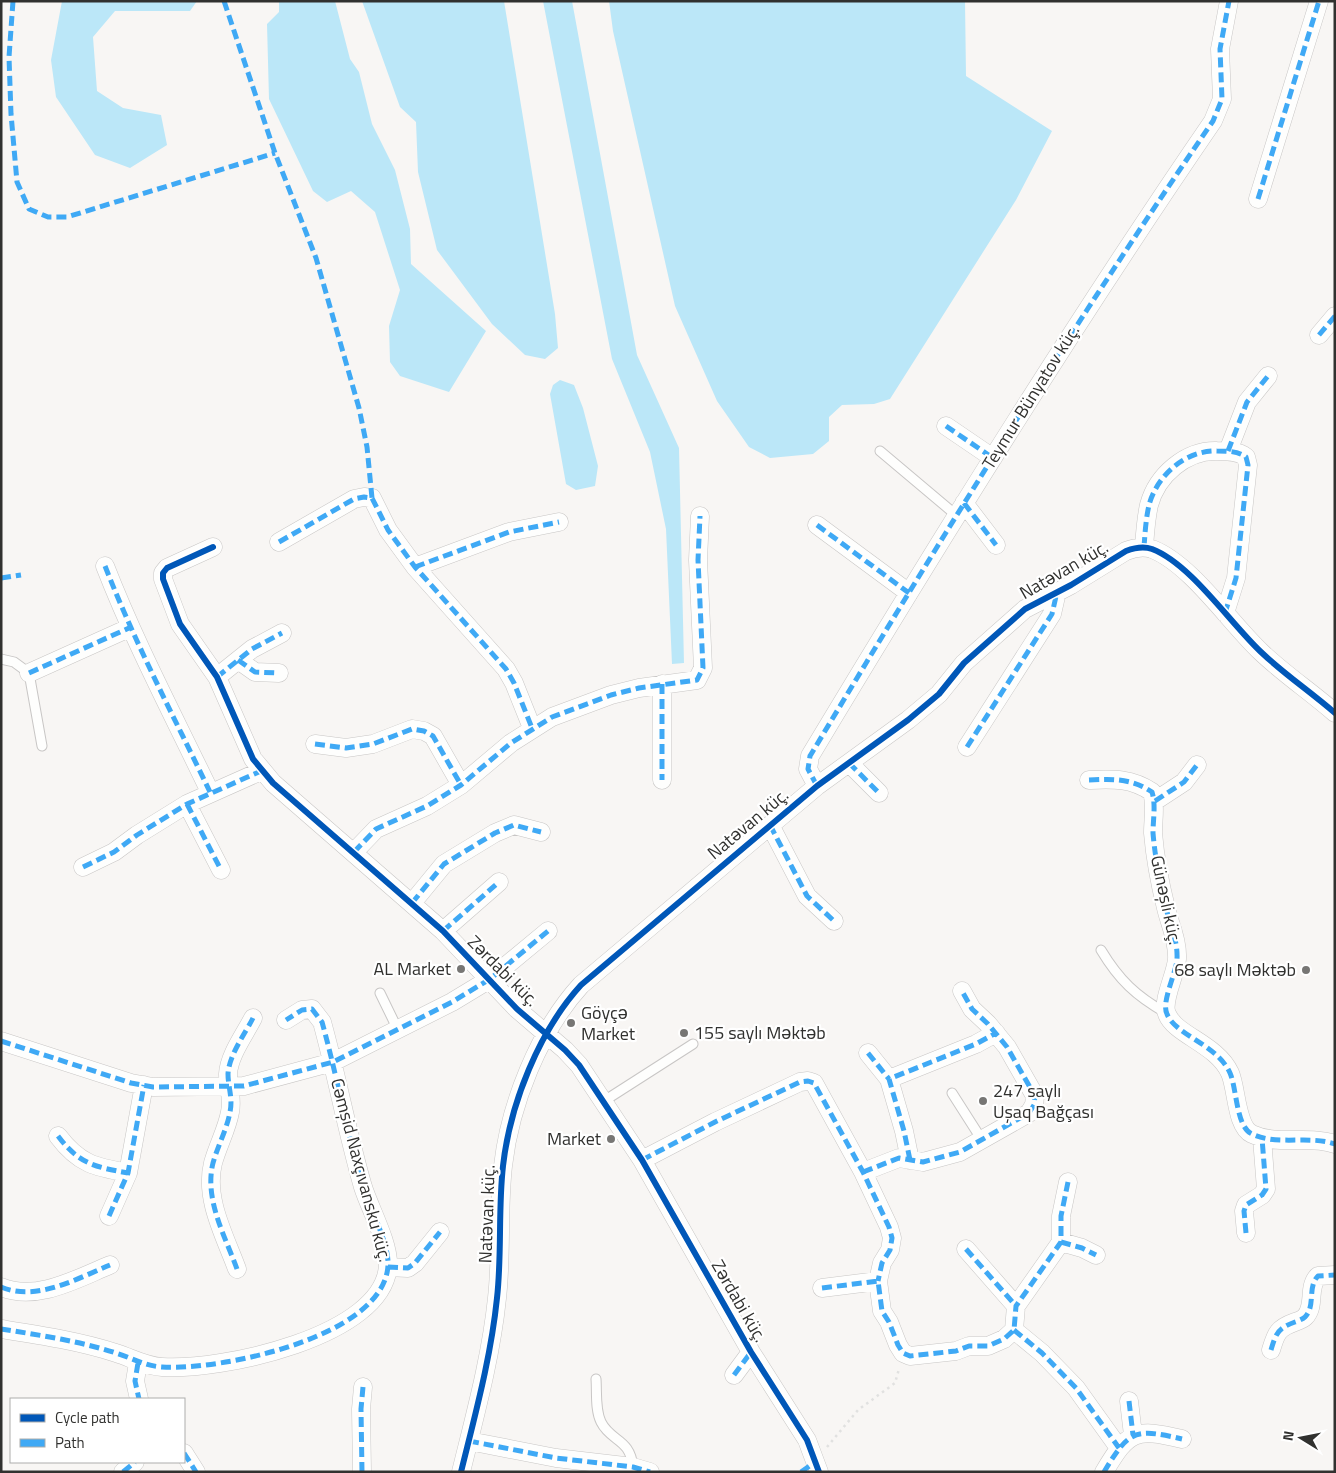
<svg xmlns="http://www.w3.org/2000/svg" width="1336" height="1473" font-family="'Titillium Web',sans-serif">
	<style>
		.water { fill: #bbe7f8 }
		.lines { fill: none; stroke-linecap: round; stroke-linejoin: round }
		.lane-casing { stroke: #c8c6c5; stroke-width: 11 }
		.street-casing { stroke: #c8c6c5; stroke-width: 19 }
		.path { stroke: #e1e1e0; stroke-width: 2.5; stroke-dasharray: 2.5 4; stroke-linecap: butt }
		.lane { stroke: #fefefd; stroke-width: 9 }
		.street { stroke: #fefefd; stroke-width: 18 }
		.quiet { stroke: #3fa9f5; stroke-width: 5; stroke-dasharray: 10 5; stroke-linecap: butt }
		.cycleway-casing { stroke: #fff; stroke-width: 9 }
		.cycleway { stroke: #0057b8; stroke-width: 6 }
		.poi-dot { fill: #777674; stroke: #fff; stroke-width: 2 }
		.labels { text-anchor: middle; stroke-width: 4.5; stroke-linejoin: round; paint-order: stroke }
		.street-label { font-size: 18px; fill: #31312f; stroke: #fff }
		.poi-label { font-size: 18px; fill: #31312f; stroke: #fff; text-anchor: end }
	</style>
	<rect width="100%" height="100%" fill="#f8f6f4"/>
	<path class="water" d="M62,1H197L190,11H115L93,37L97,91L123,108L161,115L167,145L130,168L95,155L56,97L51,60Z
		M279,1H335L350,59L359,72L372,124L395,170L410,229L411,264L486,331L449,392L400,376L390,362L389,326L400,290L375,212L351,191L327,202L313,191L269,99L267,24L279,12Z
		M362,1H504L555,314L558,348L545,359L525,355L492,324L437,250L418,172L416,122L400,107Z
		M543,1H572L637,355L679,448L684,663L672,664L666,529L650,452L612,359Z
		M609,1H965L966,76L1052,131L1016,200L890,399L874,404L842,405L829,417V441L813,454L770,458L749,447L717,401L675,306L613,31Z
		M560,380L574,385L583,408L598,466L595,486L576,490L566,484L550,394L553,385Z"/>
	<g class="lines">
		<g class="lane-casing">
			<path id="lane" d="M880,451L956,515
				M1,659L14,662L29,673L42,746
				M1101,950C1119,980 1136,996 1166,1013
				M380,993L398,1030
				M952,1093L982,1140
				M604,1101L693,1044
				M596,1379C597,1392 595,1410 601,1422C611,1442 630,1438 633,1467"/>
		</g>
		<g class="street-casing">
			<path id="street" d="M1258,199L1319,1
				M1319,335L1335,316
				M946,426L993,458
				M1228,451L1247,402L1268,376
				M964,503L996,545
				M817,525L909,593
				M279,542L354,499L364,497L372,498L388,530L415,567L506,669L514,683L532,728
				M213,547L167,568L163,573V579L180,624L217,677L253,759L273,783L443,931L517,1009L565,1050L579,1065L642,1160L751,1352L807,1440L819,1472
				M1144,547C1145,533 1146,518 1149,505C1157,475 1186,450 1217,451C1227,451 1238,451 1246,457L1248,465L1236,578L1225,613
				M105,566C135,643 174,717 210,792
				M415,567L509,532L559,522
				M238,660L255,672L279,673
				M29,673L129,628
				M217,677L252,649L282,633
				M662,684V780
				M315,744L346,748L373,744L412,729L424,731L433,736L461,785
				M967,747L1052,614L1057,592
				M849,763L879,793
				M1089,780C1113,779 1131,778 1152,792C1156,805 1153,819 1153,833C1155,857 1160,884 1166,908C1170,925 1178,941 1177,959C1176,974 1161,1002 1167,1014C1175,1035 1217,1044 1230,1073C1237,1089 1236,1127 1252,1134C1277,1146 1309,1135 1335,1144
				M817,786L808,769L810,756C939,541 1071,328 1213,121L1222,99L1220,49L1229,1
				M1155,801L1184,782L1197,765
				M187,804L221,870
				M770,825L807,896L834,921
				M354,852L376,829L427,806L461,785L511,743L552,717L611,695L639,688L697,680L703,668L698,560L700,516
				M83,867L114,852L137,835L187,804L261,771
				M412,903L444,864L495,833L514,825L541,832
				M443,931L499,882
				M1,1041L131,1083L153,1087L244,1086L333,1062L452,1002L490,979L548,931
				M868,1053L889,1079
				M58,1136C79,1164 95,1167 128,1173
				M642,1160L715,1122L800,1082L808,1081L814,1083L863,1172L889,1227L892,1238L890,1250L882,1263L878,1281
				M910,1160L904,1131L889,1079L976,1044L996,1033
				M863,1172L899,1158L923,1162L960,1152L1029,1113L1034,1105L1035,1096L1007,1047L988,1024L972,1009L962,991
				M109,1216L128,1173L144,1085
				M1246,1233L1244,1211L1246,1205L1262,1195L1266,1189L1262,1138
				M1061,1242L1082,1248L1096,1255
				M966,1249L1016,1306
				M388,1267L408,1268L415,1263L440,1232
				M237,1269C225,1236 204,1199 213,1163C218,1145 227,1129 230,1112C233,1098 228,1087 228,1074C229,1055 245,1034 253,1018
				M1,1287C37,1302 78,1278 110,1265
				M822,1288L878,1281L882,1311L889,1322L898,1345L903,1353L910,1356L956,1351L969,1346H988L1004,1339L1014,1330L1016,1306L1061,1242V1216L1068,1182
				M1,1329C39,1335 79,1341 116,1353C132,1358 145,1366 162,1367C219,1371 385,1337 388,1265C389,1243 370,1209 363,1187C347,1132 337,1076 322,1022L312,1009L302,1010L286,1020
				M1014,1330L1042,1353L1076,1388L1119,1448
				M1271,1350C1276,1333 1278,1328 1295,1322C1298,1321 1303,1319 1305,1317C1316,1306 1307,1287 1318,1276L1335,1275
				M138,1363L135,1381L139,1399
				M734,1375L751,1352
				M1129,1401L1133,1435
				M469,1441L556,1458L633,1467L650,1472
				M184,1453L196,1472
				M123,1472L135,1462
				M362,1472L361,1409L363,1387
				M461,1472C475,1415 491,1357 497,1298C502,1254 498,1210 503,1166C510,1104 539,1031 581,985L817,786L908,720L939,694L964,663L1025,609L1071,585L1126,551C1134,548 1143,546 1152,549C1191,564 1230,623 1261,652C1284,674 1311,692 1335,713
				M1104,1472C1129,1430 1135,1428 1182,1439"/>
		</g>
		<path class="path" d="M827,1447L858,1410L895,1383L899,1369"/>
		<use href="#lane" class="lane"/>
		<use href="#street" class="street"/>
		<path class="quiet" d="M13,1L9,57L11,114L17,182L29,209L48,217H67L275,153
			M224,1L275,153L316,258L359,408L367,447L372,498
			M1258,199L1319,1
			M1319,335L1335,316
			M946,426L993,458
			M1228,451L1247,402L1268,376
			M964,503L996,545
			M817,525L909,593
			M279,542L354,499L364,497L372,498L388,530L415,567L506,669L514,683L532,728
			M1144,547C1145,533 1146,518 1149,505C1157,475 1186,450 1217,451C1227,451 1238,451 1246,457L1248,465L1236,578L1225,613
			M105,566C135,643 174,717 210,792
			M415,567L509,532L559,522
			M1,578L21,575
			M238,660L255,672L279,673
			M29,673L129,628
			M217,677L252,649L282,633
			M662,684V780
			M315,744L346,748L373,744L412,729L424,731L433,736L461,785
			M967,747L1052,614L1057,592
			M849,763L879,793
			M1089,780C1113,779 1131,778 1152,792C1156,805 1153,819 1153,833C1155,857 1160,884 1166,908C1170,925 1178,941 1177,959C1176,974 1161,1002 1167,1014C1175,1035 1217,1044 1230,1073C1237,1089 1236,1127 1252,1134C1277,1146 1309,1135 1335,1144
			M817,786L808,769L810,756C939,541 1071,328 1213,121L1222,99L1220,49L1229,1
			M1155,801L1184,782L1197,765
			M187,804L221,870
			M770,825L807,896L834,921
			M354,852L376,829L427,806L461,785L511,743L552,717L611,695L639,688L697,680L703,668L698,560L700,516
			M83,867L114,852L137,835L187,804L261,771
			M412,903L444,864L495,833L514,825L541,832
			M443,931L499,882
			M1,1041L131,1083L153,1087L244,1086L333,1062L452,1002L490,979L548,931
			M868,1053L889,1079
			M58,1136C79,1164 95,1167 128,1173
			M642,1160L715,1122L800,1082L808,1081L814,1083L863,1172L889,1227L892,1238L890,1250L882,1263L878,1281
			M910,1160L904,1131L889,1079L976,1044L996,1033
			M863,1172L899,1158L923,1162L960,1152L1029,1113L1034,1105L1035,1096L1007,1047L988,1024L972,1009L962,991
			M109,1216L128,1173L144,1085
			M1246,1233L1244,1211L1246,1205L1262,1195L1266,1189L1262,1138
			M1061,1242L1082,1248L1096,1255
			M966,1249L1016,1306
			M388,1267L408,1268L415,1263L440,1232
			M237,1269C225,1236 204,1199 213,1163C218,1145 227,1129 230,1112C233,1098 228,1087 228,1074C229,1055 245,1034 253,1018
			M1,1287C37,1302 78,1278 110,1265
			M822,1288L878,1281L882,1311L889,1322L898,1345L903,1353L910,1356L956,1351L969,1346H988L1004,1339L1014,1330L1016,1306L1061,1242V1216L1068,1182
			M1,1329C39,1335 79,1341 116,1353C132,1358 145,1366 162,1367C219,1371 385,1337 388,1265C389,1243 370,1209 363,1187C347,1132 337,1076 322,1022L312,1009L302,1010L286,1020
			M1014,1330L1042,1353L1076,1388L1119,1448
			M1271,1350C1276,1333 1278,1328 1295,1322C1298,1321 1303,1319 1305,1317C1316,1306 1307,1287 1318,1276L1335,1275
			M138,1363L135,1381L139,1399
			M734,1375L751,1352
			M1129,1401L1133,1435
			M469,1441L556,1458L633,1467L650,1472
			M184,1453L196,1472
			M123,1472L135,1462
			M362,1472L361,1409L363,1387
			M801,1472L815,1462
			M1104,1472C1129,1430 1135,1428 1182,1439"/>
		<g class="cycleway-casing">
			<path id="cycleway" d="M213,547L167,568L163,573V579L180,624L217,677L253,759L273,783L443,931L517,1009L565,1050L579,1065L642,1160L751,1352L807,1440L819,1472
				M461,1472C475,1415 491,1357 497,1298C502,1254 498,1210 503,1166C510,1104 539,1031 581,985L817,786L908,720L939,694L964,663L1025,609L1071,585L1126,551C1134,548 1143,546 1152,549C1191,564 1230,623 1261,652C1284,674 1311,692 1335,713"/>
		</g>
		<use href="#cycleway" class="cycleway"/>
	</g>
	<g class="poi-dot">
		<circle cx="461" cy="969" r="5"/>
		<circle cx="1306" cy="970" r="5"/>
		<circle cx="571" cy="1023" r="5"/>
		<circle cx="684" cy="1033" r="5"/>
		<circle cx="983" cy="1101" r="5"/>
		<circle cx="611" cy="1139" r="5"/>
	</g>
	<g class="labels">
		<g class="street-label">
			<text transform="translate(1031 397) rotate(-58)" y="6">Teymur Bünyatov küç.</text>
			<text transform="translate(1064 570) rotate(-30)" y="6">Natəvan küç.</text>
			<text transform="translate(748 824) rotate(-40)" y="6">Natəvan küç.</text>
			<text transform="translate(1166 900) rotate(78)" y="6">Günəşli küç.</text>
			<text transform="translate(503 971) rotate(45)" y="6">Zərdabi küç.</text>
			<text transform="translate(361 1170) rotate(75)" y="6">Cəmşid Naxçıvansku küç.</text>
			<text transform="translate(487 1214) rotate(-88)" y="6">Natəvan küç.</text>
			<text transform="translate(739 1301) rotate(60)" y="6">Zərdabi küç.</text>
		</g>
		<g class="poi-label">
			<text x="451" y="975">AL Market</text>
			<text x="1296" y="976">68 saylı Məktəb</text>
			<text x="581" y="1019" text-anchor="start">Göyçə<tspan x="581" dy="21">Market</tspan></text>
			<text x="694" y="1039" text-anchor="start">155 saylı Məktəb</text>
			<text x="993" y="1097" text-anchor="start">247 saylı<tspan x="993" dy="21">Uşaq Bağçası</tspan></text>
			<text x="601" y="1145">Market</text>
		</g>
	</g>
	<rect width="1336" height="1473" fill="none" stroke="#31312f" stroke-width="5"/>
	<rect x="10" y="1398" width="175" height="65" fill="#ffffff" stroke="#adadac"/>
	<rect x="20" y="1414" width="25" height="8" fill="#0057b8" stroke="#adadac"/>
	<text x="55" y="1423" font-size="15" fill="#31312f">Cycle path</text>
	<rect x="20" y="1439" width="25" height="8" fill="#3fa9f5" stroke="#adadac"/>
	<text x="55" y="1448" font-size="15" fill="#31312f">Path</text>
	<g transform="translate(1301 1438) rotate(280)" stroke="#ffffff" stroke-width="4" paint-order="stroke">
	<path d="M0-4L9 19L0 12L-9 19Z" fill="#31312f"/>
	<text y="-8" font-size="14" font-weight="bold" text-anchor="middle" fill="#31312f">N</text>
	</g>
</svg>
